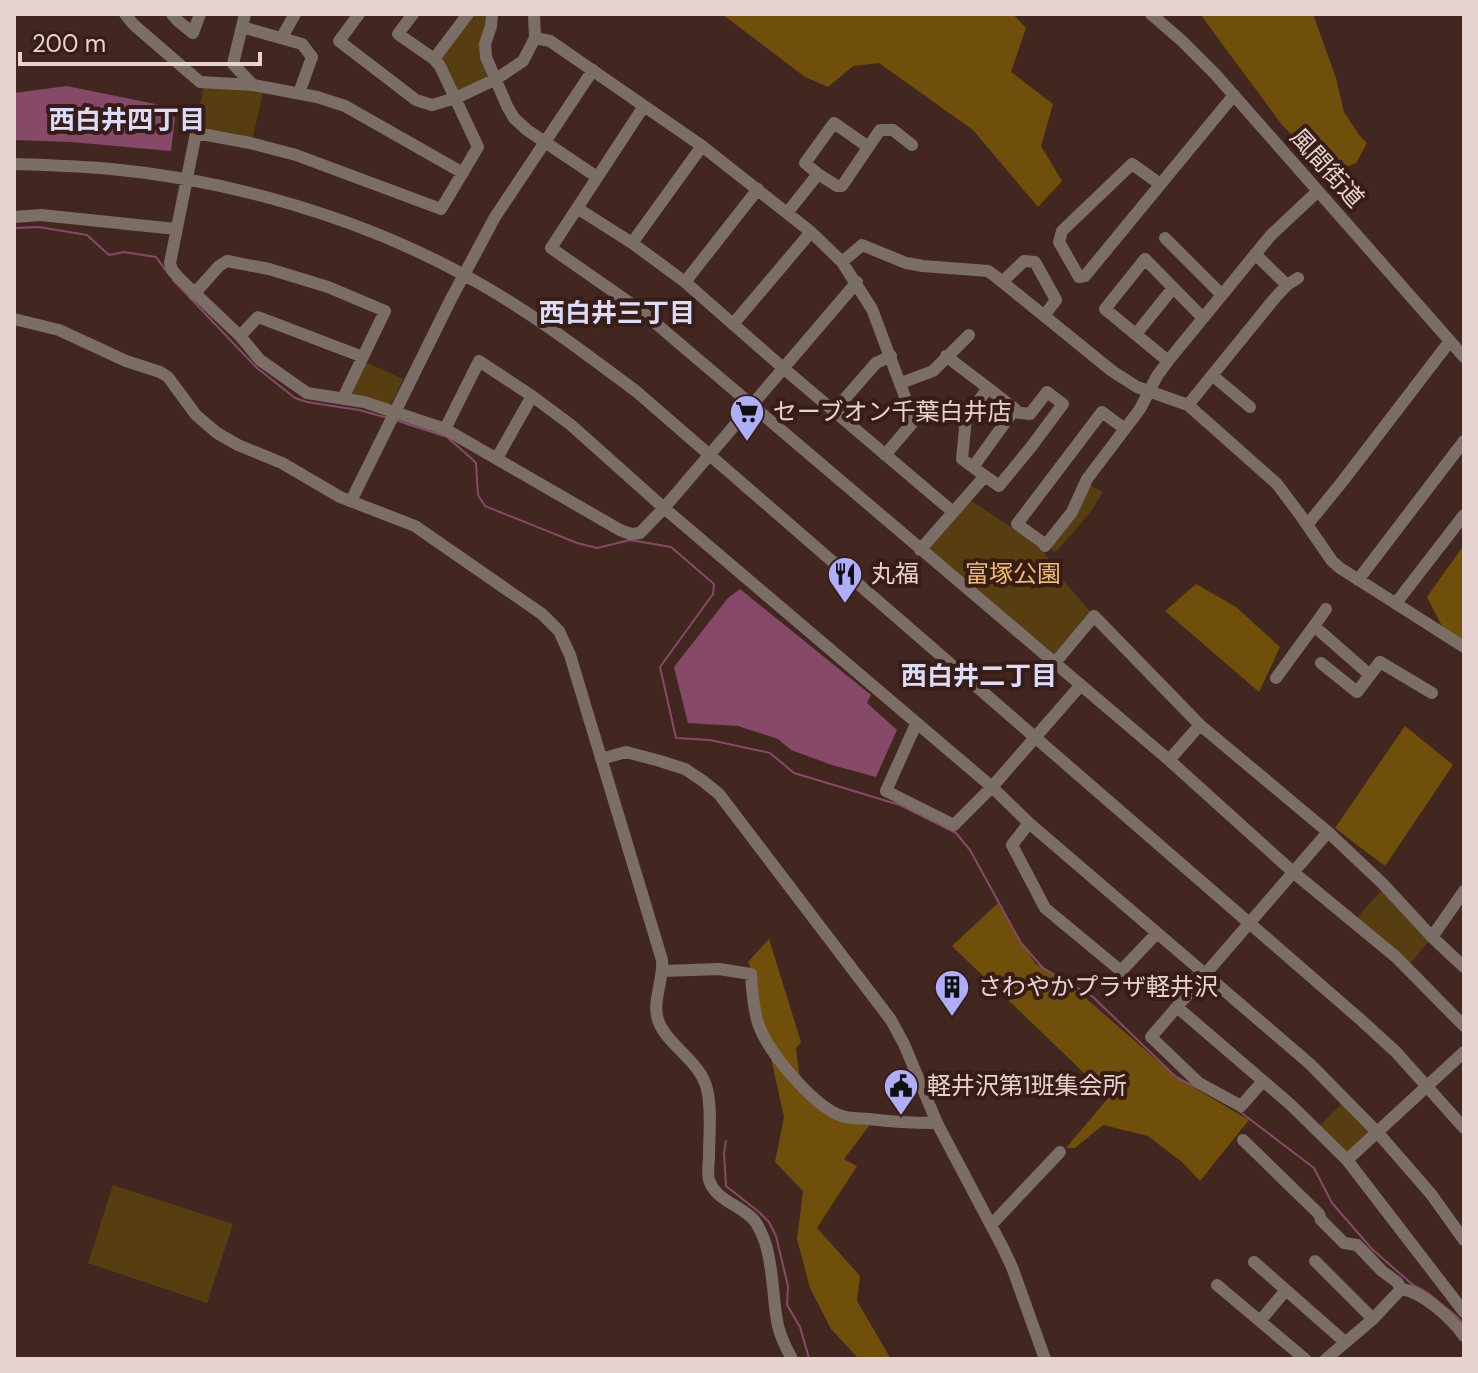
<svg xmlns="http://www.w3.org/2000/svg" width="1478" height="1373" font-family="'DM Sans','Noto Sans JP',sans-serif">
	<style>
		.green { fill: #573e11 }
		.forest { fill: #704f0b }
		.water { fill: #864a68 }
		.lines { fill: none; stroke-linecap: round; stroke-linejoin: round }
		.stream { stroke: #864a68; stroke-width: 2 }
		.minor { stroke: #7a6e66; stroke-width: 12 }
		.labels { text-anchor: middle; stroke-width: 8; stroke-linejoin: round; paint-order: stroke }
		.street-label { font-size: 24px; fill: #e6d3cf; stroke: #381d17 }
		.poi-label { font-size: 24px; fill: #e6d3cf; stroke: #381d17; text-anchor: start }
		.park-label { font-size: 24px; fill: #f0bd67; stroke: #381d17 }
		.neighbourhood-label { font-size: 26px; font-weight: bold; fill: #dadcf9; stroke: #381d17 }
	</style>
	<rect width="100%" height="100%" fill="#422721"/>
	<path class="green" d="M474,14H490L488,79L463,92L456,90L441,56L467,20Z
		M204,85L263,92L252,141L195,129Z
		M365,362L403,379L392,403L386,406L353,397L351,392Z
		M1089,485L1103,492L1089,514L1055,553L1049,546Z
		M971,501L1041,547L1057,573L1094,616L1053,658L922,550Z
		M1383,889L1430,940L1407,967L1354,921Z
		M1344,1101L1370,1128V1134L1349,1152H1344L1319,1127Z
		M113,1185L233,1224L207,1303L88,1263Z"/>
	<path class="forest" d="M722,14H1013L1026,28L1011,72L1053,104L1041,146L1062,181L1038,207L973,130L879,63L853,66L828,87L805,77Z
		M1200,14H1313L1336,78L1344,112L1359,135L1367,143L1356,163L1330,173L1283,126Z
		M1464,545V651L1443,628L1427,597Z
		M1196,584L1236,607L1280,647L1259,692L1165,611Z
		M1405,726L1453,765L1385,866L1335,828Z
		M998,903L1021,943L1036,964L1065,980L1176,1077L1249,1120L1200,1181L1182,1162L1148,1136L1103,1125L1075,1148H1066L1109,1097L952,946Z
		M769,939L801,1042L796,1048L800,1080L825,1112L872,1122L844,1159L857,1166L817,1228L860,1276L857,1301L891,1359H859L831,1329L810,1288L797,1239L803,1191L775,1162L784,1117L752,971L748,962Z"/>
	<path class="water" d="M67,86L160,105L175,118L171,151L71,142L14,140V93Z
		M740,589L871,695L867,703L897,730L876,777L832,765L791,750L778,739L738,726L688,723L674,667L728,598Z"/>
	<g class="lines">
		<path class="stream" d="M14,228L39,227L87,235L109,255L124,252L156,257L167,272
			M173,280L257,368L295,398L307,402L359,410L388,418
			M398,421L447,437L472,459L476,463L478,495L485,506L577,543L597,548L630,540L671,547L714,584L713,594L660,667L676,738L710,740L770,753L794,773L900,805L956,833L970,850L1021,943L1043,968L1093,997L1176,1077L1195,1087
			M1239,1111L1314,1168L1332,1203L1372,1249L1413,1285L1428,1293L1456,1316L1464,1325
			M726,1141L724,1153L726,1186L759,1212L769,1222L776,1236L788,1286L787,1305L800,1327L809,1358L811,1359"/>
		<path class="minor" d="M125,14L134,25L200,82L253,85L317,97L345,106L463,173
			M172,14L178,21L193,33L200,14
			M245,14L233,64L253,85
			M359,14L339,41L416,100L432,105L456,98L496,79L523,61L535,38L534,14
			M413,14L398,34L434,59L440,66L478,147L441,209L296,155L250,143L196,133L170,263L172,270L178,277L240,336L260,360L307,393L364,402L445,429L620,530L631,534L640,533L664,508L857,282
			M492,14L491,26L485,44L486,57L507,106L514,118L527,130L597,177
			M1151,14L1182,41L1216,75L1464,357
			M242,27L302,44L312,57L299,93
			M282,37L295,14
			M535,38L550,41L702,146L811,232L842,262L872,309L914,421L885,455
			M434,59L468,14
			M644,106L551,248L640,310L1169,760L1293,872L1396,957L1464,1026
			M14,164C46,165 79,166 111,169C230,180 361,218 466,276C527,309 581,350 637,392L1361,1020L1396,1052L1464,1128
			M818,174L805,163L834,123L867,146
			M1160,184L1132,164L1062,231L1059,242L1079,277L1085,276L1234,95
			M577,208L632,243L685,282L782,367L953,512
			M787,213L818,174L837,186H842L880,130H893L912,145
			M14,217L41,215L176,229
			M1165,238L1222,295
			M632,243L702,146
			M1255,254L1287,285
			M842,262L862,245L906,263L923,266L988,271L995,276L1112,371L1137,387L1188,405L1277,484L1301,516L1332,561L1340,568L1464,647
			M685,282L758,189
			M1002,282L1024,261L1035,262L1056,300L1044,316
			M194,294L219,266L227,261L269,269L328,287L385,311L343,398
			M14,319L59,330L126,361L160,372L168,377L196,415L217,433L238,445L282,463L340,497L415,526L542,614L559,631L570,655L662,960C664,979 652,1001 658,1020C667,1046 700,1060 707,1089C712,1110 709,1134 709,1156C709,1163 707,1173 709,1180C716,1201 741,1205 754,1220C759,1226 762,1234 765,1242C774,1269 772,1297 778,1326C781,1338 786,1348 792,1359
			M734,323L811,232
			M1136,334L1173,288
			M240,336L258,317L363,357
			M946,356L988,388
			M1168,361L1105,309L1145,259L1203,318
			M1212,375L1250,407
			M901,383L933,371L969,335
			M1188,405L1274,299L1287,285L1298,278
			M834,411L876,363L891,356
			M445,429L479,361L532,396L571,425L664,508L992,787L1029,823L1310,1064L1378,1133L1431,1194L1464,1240
			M1125,429L1102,412L1017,524L1042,542L1045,546L1072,512L1087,479L1140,409L1157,376L1168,361L1271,235L1318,191
			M497,458L532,396
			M973,467L1015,409L988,388L966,418L962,459L985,476
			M351,501L451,299L495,217L593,70
			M1307,525L1342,482L1450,341
			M920,550L985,476L999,486L1031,447L1063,404L1047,392L1030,414L1013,412
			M1358,580L1464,441
			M1396,603L1464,515
			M1314,626L1326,609
			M1321,663L1357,692L1380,662L1432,693
			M1054,664L1094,616L1200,725L1328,832L1383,884L1432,937L1464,967
			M1276,678L1314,626L1370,675
			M916,724L886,791L954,825L992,787L1080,686
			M601,759L626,752L660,761L685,769L703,781L719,794L891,1020L904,1044L937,1123L1003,1248L1012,1267L1045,1359
			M1169,760L1200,725
			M1029,823L1012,845L1045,908L1121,971L1157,933
			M1432,937L1464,891
			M663,971L719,969L751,974C752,991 753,1007 758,1023C767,1051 812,1104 839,1115C848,1119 859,1118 869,1119C892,1122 914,1123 937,1123
			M1177,1007L1291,1105L1347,1160L1464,1312
			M1263,1081L1241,1106L1199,1083L1151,1037L1328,832
			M1243,1140L1319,1214L1321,1220L1344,1243L1357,1245L1382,1271L1397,1282L1401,1289C1423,1292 1451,1318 1464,1336
			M1347,1160L1464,1052
			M992,1224L1060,1152
			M1315,1261L1373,1319
			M1254,1262L1345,1342
			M1217,1285L1305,1359
			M1260,1321L1286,1290
			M1326,1359L1373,1319L1401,1289"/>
	</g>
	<defs>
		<g id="supermarket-pin" transform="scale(1.8)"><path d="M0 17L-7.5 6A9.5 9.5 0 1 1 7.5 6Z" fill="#aeaefb" stroke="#381d17"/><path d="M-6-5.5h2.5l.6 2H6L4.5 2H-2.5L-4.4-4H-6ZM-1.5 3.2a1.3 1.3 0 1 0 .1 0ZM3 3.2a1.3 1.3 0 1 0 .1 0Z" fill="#111"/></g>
		<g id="restaurant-pin" transform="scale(1.8)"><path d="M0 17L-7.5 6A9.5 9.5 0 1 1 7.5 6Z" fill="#aeaefb" stroke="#381d17"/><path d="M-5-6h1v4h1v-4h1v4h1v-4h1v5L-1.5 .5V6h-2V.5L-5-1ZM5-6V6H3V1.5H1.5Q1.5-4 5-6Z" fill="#111"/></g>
		<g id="building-pin" transform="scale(1.8)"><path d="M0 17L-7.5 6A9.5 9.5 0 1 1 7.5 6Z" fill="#aeaefb" stroke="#381d17"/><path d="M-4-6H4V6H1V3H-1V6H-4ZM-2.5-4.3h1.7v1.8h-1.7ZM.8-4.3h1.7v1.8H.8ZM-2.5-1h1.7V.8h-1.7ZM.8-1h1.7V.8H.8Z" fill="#111"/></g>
		<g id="civic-pin" transform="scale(1.8)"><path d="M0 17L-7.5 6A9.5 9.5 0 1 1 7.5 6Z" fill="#aeaefb" stroke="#381d17"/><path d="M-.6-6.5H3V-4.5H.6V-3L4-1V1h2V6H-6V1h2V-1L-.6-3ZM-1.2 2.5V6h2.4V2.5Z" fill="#111"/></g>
	</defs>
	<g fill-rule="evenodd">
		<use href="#supermarket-pin" x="747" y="412"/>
		<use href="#restaurant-pin" x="845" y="574"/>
		<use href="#building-pin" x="952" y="987"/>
		<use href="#civic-pin" x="901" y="1086"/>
	</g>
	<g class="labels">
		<g class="street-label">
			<text transform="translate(1327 168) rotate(48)" y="8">風間街道</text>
		</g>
		<g class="poi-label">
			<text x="773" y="420">セーブオン千葉白井店</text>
			<text x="871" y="582">丸福</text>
			<text x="978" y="995">さわやかプラザ軽井沢</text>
			<text x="927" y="1094">軽井沢第1班集会所</text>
		</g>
		<g class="park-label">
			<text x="1013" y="582">富塚公園</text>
		</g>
		<g class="neighbourhood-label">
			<text x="127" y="129">西白井四丁目</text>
			<text x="617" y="322">西白井三丁目</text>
			<text x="979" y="685">西白井二丁目</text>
		</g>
	</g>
	<rect width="1478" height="1373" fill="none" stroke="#e6d3cf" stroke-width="32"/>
	<path d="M20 52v12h240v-12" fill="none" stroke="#e6d3cf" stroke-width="4"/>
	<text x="32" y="52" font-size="24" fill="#e6d3cf" stroke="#381d17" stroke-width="6" paint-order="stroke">200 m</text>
</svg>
